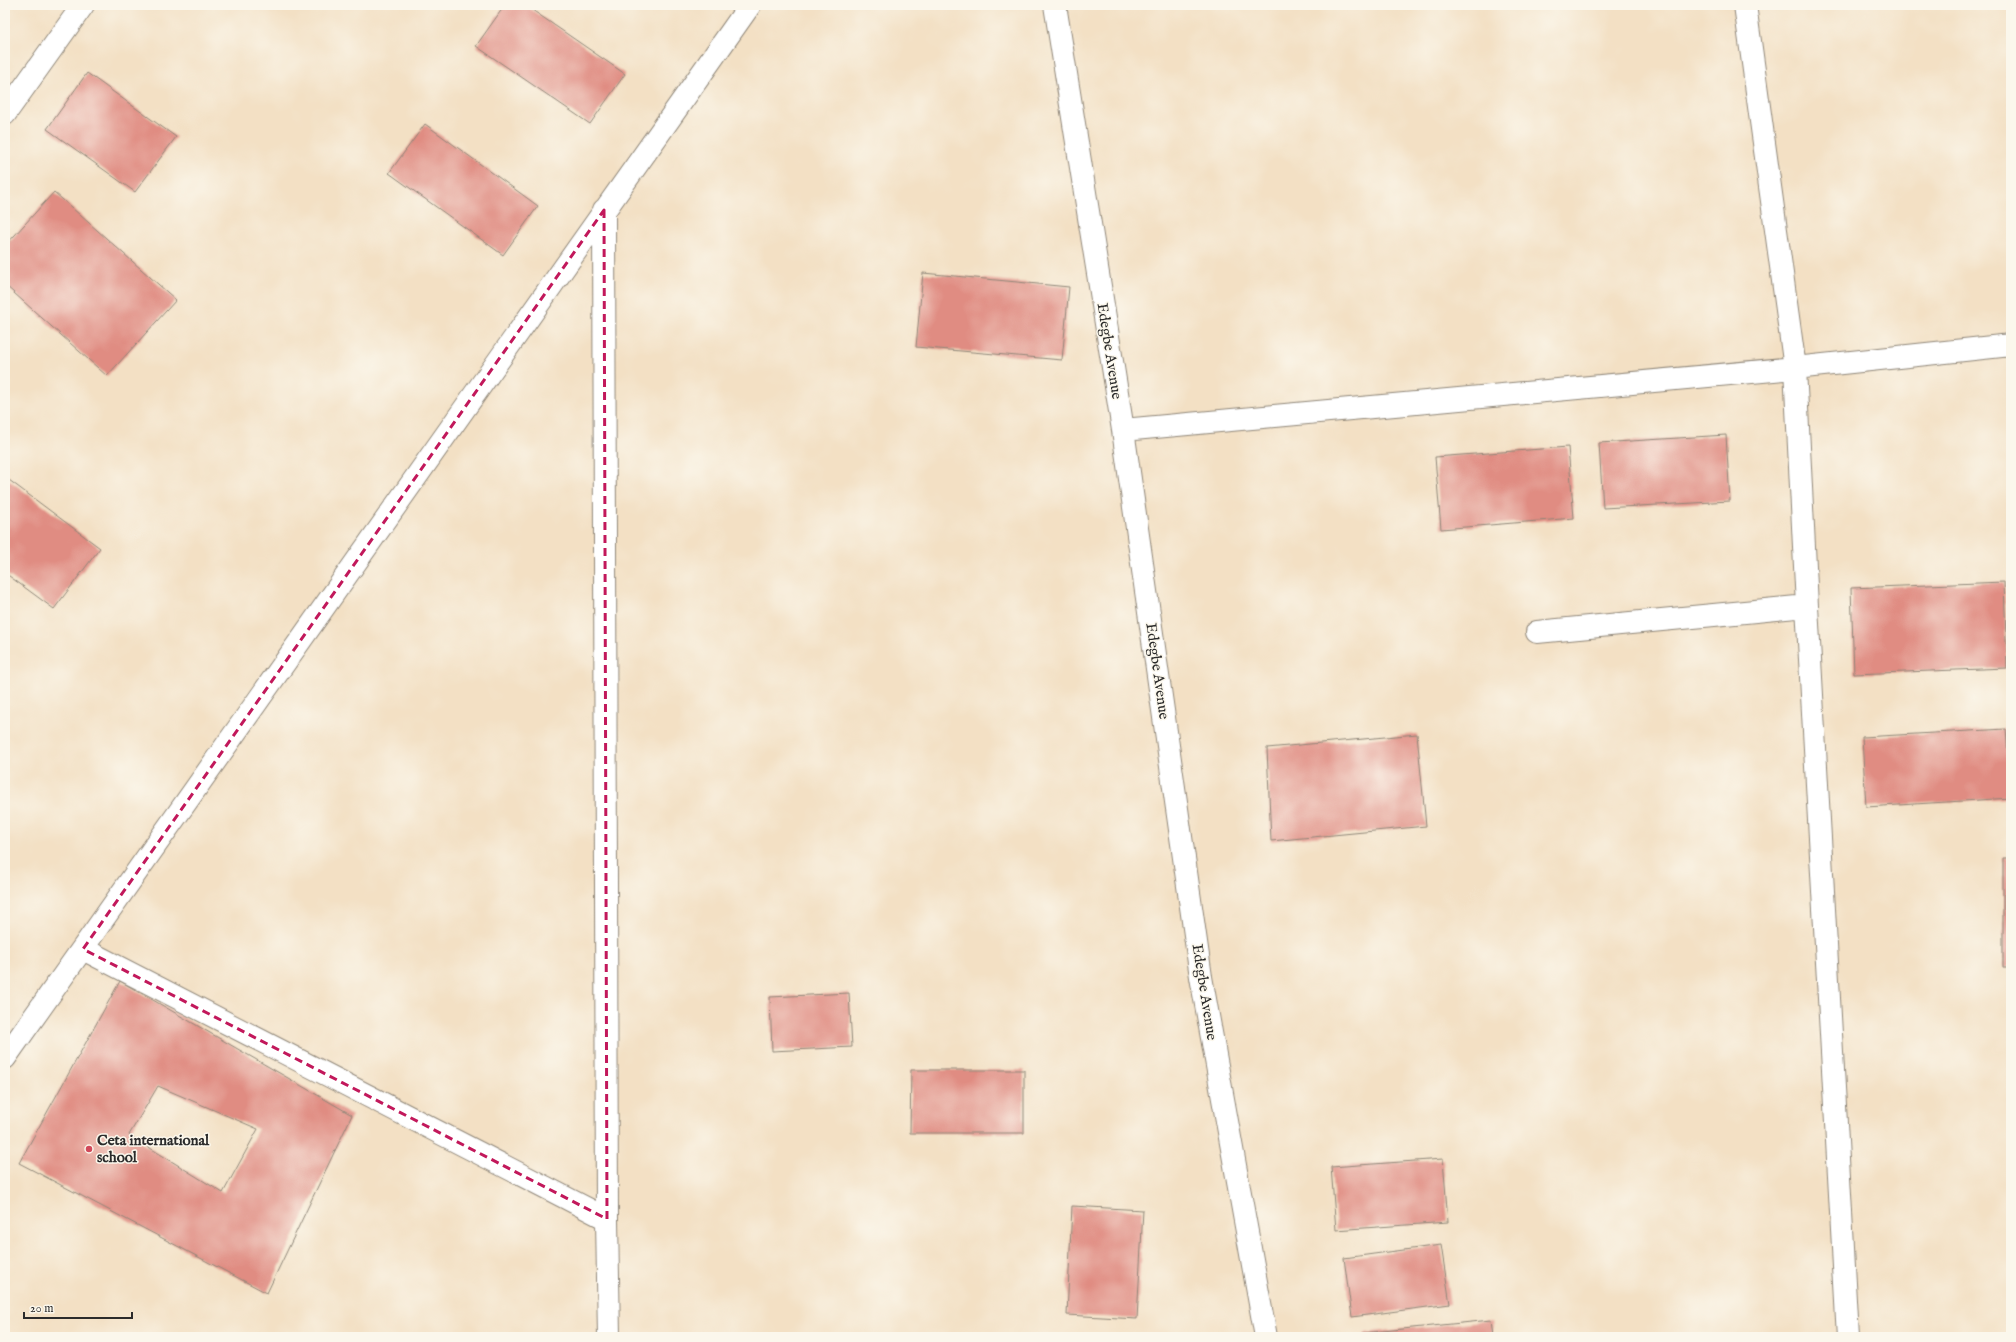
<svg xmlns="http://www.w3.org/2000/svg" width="2016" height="1342" font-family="'IM FELL English',serif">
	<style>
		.building { fill: #e08c82; fill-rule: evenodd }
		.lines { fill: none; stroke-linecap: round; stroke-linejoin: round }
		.street-casing { stroke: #8f8678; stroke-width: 24 }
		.street { stroke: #fff; stroke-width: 22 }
		.marked { fill: none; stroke: #c2185b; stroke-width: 3; stroke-dasharray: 8 5; stroke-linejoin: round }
		.poi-dot { fill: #d1495b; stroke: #fbf7ec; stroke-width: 1.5 }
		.labels { text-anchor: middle; stroke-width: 3; stroke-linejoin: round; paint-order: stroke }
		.street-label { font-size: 15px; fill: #2b2b2b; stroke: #fbf7ec }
		.poi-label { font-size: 15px; font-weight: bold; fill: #2b2b2b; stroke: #fbf7ec; text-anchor: start }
	</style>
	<rect width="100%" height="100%" fill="#fbf7ec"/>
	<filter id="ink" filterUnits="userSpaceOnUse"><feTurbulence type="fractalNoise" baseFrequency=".025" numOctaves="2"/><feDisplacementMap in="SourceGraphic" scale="8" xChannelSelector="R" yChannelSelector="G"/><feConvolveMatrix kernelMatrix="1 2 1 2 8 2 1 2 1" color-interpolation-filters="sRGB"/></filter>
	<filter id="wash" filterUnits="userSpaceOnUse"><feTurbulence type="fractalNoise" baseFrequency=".012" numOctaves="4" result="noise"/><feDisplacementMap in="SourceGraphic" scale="16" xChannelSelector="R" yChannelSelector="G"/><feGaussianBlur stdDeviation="0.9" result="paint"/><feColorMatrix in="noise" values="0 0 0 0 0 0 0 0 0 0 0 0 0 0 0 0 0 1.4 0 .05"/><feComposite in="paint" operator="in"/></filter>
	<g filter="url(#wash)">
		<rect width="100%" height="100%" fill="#f3e0c4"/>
		<g id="blocks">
			<path class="building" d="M505,5H525L625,74L590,124L476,46Z
				M87,73L176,137L135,192L47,129Z
				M425,124L538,206L503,255L389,173Z
				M54,192L176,300L107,376L5,285V246Z
				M923,273L1069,287L1062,360L916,347Z
				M1726,435L1730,501L1603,508L1599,443Z
				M1568,447L1574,518L1441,529L1435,457Z
				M5,477L100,548L54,609L5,573Z
				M2004,582L2007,668L1854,674L1851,588Z
				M2006,729L2011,798L1866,807L1862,737Z
				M1417,734L1426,826L1271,841L1267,748Z
				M2003,858H2011V967H2003Z
				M120,981L352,1115L267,1293L19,1163ZM158,1086L258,1129L223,1193L129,1135Z
				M849,993L852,1047L772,1051L770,997Z
				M911,1070H1024V1133H910Z
				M1443,1159L1448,1222L1336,1230L1331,1167Z
				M1072,1206L1143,1210L1137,1319L1067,1315Z
				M1441,1245L1450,1304L1352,1317L1344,1258Z
				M1491,1320L1493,1337H1364L1363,1333Z"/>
		</g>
	</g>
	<g filter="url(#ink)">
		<use href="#blocks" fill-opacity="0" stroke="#8f8678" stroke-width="1"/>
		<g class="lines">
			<g class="street-casing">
				<path id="street" d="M1055,5L1123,430L1201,977L1266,1337
					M1745,5L1795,368L1807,606L1848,1337
					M5,114L83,5
					M604,210L607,1219L609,1337
					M1123,430L1795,368L2011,345
					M1537,632L1807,606
					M83,949L607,1219
					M5,1058L750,5"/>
			</g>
			<use href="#street" class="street"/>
		</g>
	</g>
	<path class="marked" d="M604,210L607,1219L83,949Z"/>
	<circle class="poi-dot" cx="89" cy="1149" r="4"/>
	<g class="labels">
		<g class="street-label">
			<text transform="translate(1110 351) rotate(81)" y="5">Edegbe Avenue</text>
			<text transform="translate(1158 671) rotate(82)" y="5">Edegbe Avenue</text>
			<text transform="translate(1205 992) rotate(81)" y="5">Edegbe Avenue</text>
		</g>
		<g class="poi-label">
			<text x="97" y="1145">Ceta international<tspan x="97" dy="17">school</tspan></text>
		</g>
	</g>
	<rect width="2016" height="1342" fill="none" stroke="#fbf7ec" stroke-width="20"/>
	<path d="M24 1312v6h108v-6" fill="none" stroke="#2b2b2b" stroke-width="2"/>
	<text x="30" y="1312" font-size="12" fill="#2b2b2b" stroke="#fbf7ec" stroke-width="3" paint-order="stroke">20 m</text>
</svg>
